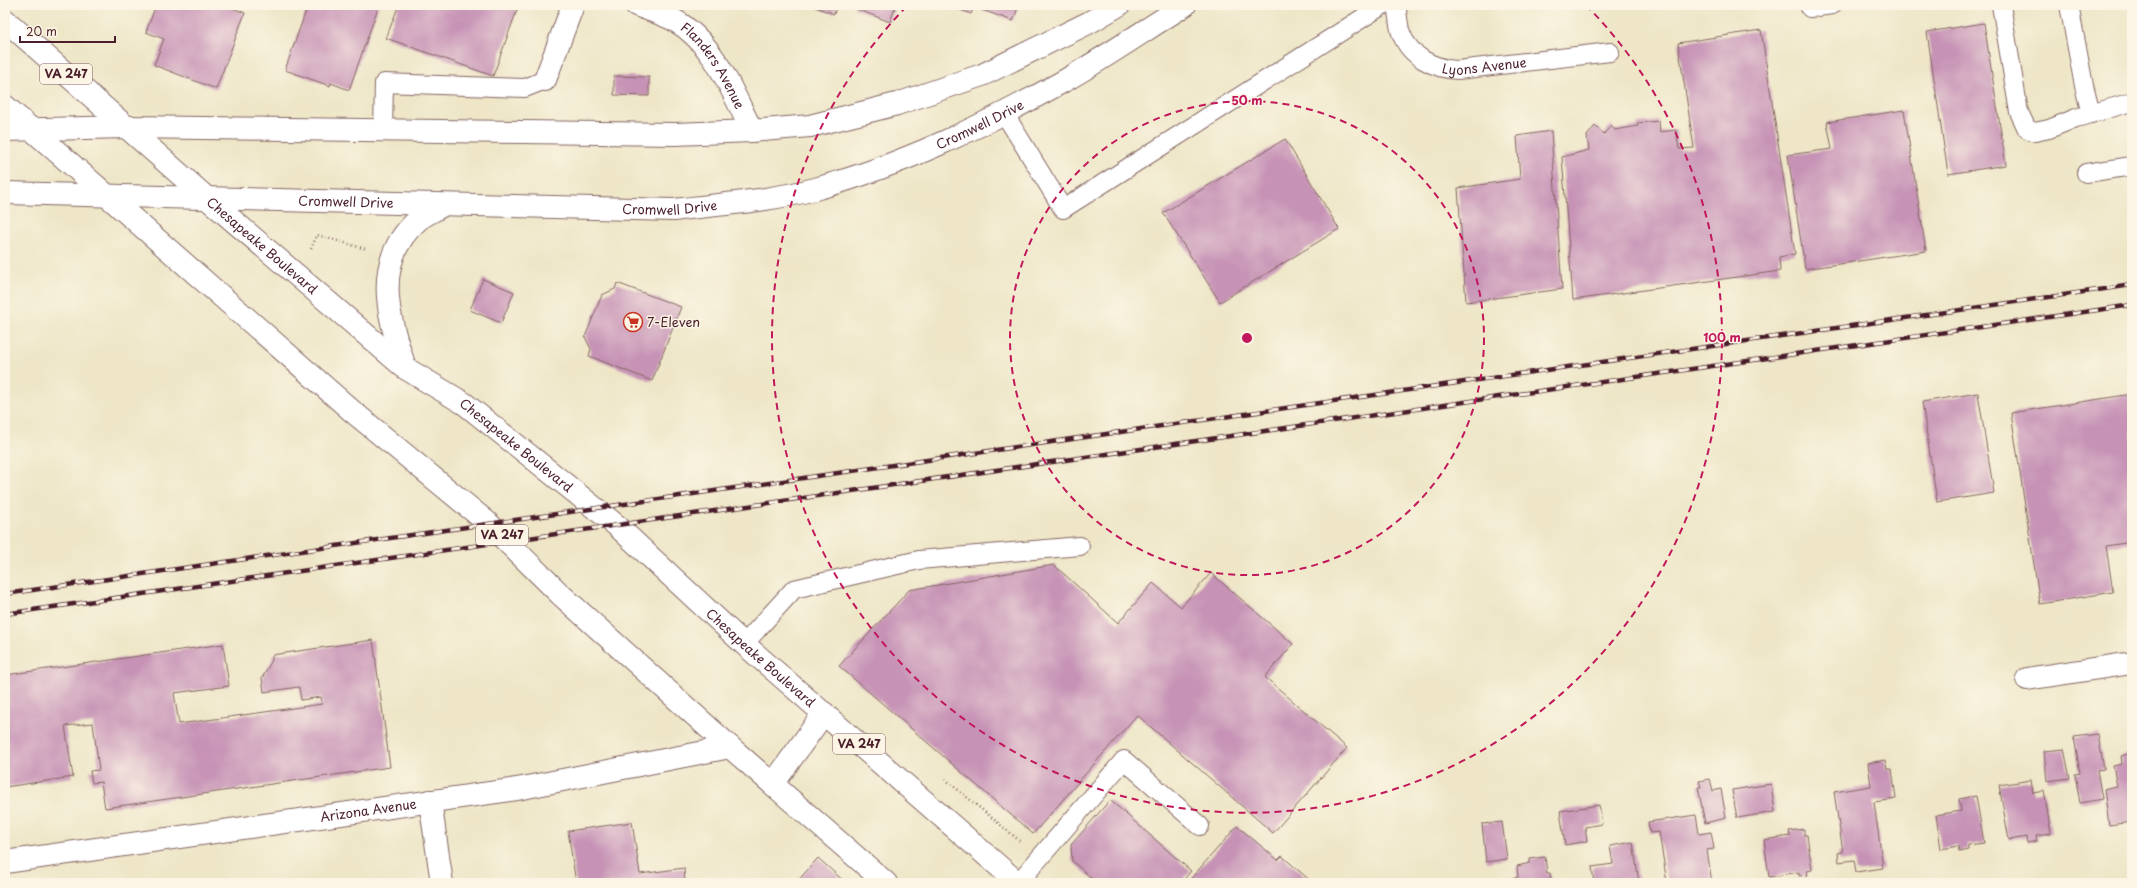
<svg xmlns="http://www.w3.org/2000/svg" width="2137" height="888" font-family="'Playpen Sans',sans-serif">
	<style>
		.building { fill: #c692b5 }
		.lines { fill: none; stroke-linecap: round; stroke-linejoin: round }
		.service-casing { stroke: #836562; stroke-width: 20 }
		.minor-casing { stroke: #836562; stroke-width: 24 }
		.tertiary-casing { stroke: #836562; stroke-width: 24 }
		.primary-casing { stroke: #836562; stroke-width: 24 }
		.path { stroke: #836562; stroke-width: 2.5; stroke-dasharray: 1 3; stroke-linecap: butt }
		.service { stroke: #fff; stroke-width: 18 }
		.minor { stroke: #fff; stroke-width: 22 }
		.tertiary { stroke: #fff; stroke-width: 22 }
		.primary { stroke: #fff; stroke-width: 22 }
		.rail-casing { stroke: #4a1f2b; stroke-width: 4.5 }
		.rail { stroke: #fcf5e5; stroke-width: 3; stroke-dasharray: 9; stroke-linecap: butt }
		.ring { fill: none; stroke: #c2185b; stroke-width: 2; stroke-dasharray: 7 5 }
		.labels { text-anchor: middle; stroke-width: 3; stroke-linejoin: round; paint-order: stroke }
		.shield { fill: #fcf5e5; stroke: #7f5f63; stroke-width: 1 }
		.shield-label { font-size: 12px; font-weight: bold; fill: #4a1f2b }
		.street-label { font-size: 13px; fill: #4a1f2b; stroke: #fcf5e5 }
		.poi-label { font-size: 13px; fill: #4a1f2b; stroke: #fcf5e5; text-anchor: start }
		.centre { fill: #c2185b; stroke: #fcf5e5; stroke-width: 2 }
		.ring-label { font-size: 12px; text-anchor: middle; font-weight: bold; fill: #c2185b; stroke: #fcf5e5; stroke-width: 3; stroke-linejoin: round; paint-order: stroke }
	</style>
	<rect width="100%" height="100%" fill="#fcf5e5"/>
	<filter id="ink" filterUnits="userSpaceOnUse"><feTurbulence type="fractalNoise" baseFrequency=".025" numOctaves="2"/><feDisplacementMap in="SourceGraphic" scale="8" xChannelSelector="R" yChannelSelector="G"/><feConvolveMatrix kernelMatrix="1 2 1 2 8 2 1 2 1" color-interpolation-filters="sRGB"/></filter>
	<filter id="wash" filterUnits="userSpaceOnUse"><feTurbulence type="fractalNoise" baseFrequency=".012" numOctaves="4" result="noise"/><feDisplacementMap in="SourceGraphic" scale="16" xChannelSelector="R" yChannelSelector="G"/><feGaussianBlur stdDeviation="0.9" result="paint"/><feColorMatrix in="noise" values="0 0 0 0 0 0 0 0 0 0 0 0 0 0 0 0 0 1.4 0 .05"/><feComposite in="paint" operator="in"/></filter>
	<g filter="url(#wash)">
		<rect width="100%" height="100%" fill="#eee6c7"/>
		<g id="blocks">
			<path class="building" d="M156,5H225L245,13L216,89L154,65L164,39L146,32Z
				M308,5H379L349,90L331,83L330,86L285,70Z
				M399,5H504L517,10L493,76L386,38Z
				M810,5H837L834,14Z
				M855,5H896L890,22L854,8Z
				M947,5H1019L1013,21L974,7L971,14Z
				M1984,23L2006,165L1948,174L1927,32Z
				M1761,30L1795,254L1779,257L1780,271L1573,300L1562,157L1589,150L1587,136L1595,126L1604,134L1611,125L1615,130L1638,126L1637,123L1659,121L1660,132L1676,130L1679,149L1694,148L1678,43Z
				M614,76L649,77V96L614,95Z
				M1904,110L1926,251L1805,269L1788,155L1832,149L1827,122Z
				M1551,131L1562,289L1466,302L1458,188L1520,179L1517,136Z
				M1285,139L1339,229L1220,302L1163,213Z
				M483,279L514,292L501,323L470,310Z
				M617,283L681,307L652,381L589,356L591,349L585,337L602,295L615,289Z
				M1978,393L1994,493L1937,502L1922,402Z
				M2132,394V542L2106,546L2113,592L2040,604L2011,413Z
				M1054,565L1118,623L1153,583L1181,607L1211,573L1293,644L1265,677L1347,748L1273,833L1137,715L1033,834L839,666L909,590Z
				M373,640L390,767L105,808L101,782L92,783L90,771L99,770L93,723L65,726L73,777L5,787V675L223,644L229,686L174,693L179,724L322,704L321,697L301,700L299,687L264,692L262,678L272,660V655Z
				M2098,734L2104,769L2097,770L2102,799L2080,803L2075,774L2080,773L2074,737Z
				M2064,749L2070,778L2047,781L2044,751Z
				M2132,753V822L2109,825L2104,789L2117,786L2113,766L2122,764L2121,756Z
				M1885,760L1887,769H1892L1896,799L1874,802L1883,868L1856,872L1854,860L1839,862L1838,853L1843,852L1834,792L1871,786L1868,763Z
				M1710,779L1713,791L1721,789L1726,818L1705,823L1698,787H1701L1699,781Z
				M2031,780L2033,793L2044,791L2051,834L2036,836L2037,841L2027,843L2026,837L2009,840L1999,785Z
				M1771,784L1775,812L1737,818L1732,790Z
				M1976,796L1984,843L1968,845V850L1959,852L1958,846L1941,849L1936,815L1961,811L1959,799Z
				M1110,800L1191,871L1181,883H1097L1072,861L1071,845Z
				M1599,805L1602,824L1585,827L1587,841L1565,845L1560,811Z
				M1696,815L1699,834L1711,832L1714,849L1707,850L1712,883H1667L1659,832L1650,833L1648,822Z
				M632,822L640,874L684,868L685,883H576L568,831Z
				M1502,822L1507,859L1486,862L1482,824Z
				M1237,826L1278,860L1282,856L1313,883H1187Z
				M1804,829V835H1807L1812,870L1807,871L1808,875L1799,876V872L1769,877L1764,840L1790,836L1789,831Z
				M1633,842L1639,883H1594L1592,867L1613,864L1610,846Z
				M1545,857L1547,873H1550L1552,883H1506V879L1518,877L1517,866L1530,863V859Z
				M818,858L846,883H796Z"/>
		</g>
	</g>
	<g filter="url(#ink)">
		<use href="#blocks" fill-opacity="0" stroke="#836562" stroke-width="1"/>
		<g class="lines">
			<g class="service-casing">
				<g id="service">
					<path id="s1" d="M1396,5C1398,14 1398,24 1401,33C1410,57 1434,69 1458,70L1610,52"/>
					<path d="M2001,5L2019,112L2027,129L2035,132L2049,129L2076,118L2132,102"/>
					<path d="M2069,5L2084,86L2091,114"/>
					<path d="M1810,8L1832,5"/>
					<path d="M1004,113L1063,209L1383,5"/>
					<path d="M383,130L384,83L525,88L545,80"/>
					<path d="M2086,173L2132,166"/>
					<path d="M744,644L794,589L919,560L1080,546"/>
					<path d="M1018,883L1124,760L1200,826"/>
				</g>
			</g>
			<g class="minor-casing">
				<g id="minor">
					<path id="s2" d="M636,5C649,10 662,14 674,20C715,43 732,92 752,131"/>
					<path d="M545,80L573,5"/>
					<path d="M2027,679L2132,663"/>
					<path d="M773,784L824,713"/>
					<path d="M430,801L442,883"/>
					<path id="s3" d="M5,862L517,789L730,747"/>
				</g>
			</g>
			<g class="tertiary-casing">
				<g id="tertiary">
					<path d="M5,130L126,127L675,134L752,131L810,126L897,104L982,75L1090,22L1119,5"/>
					<path id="s4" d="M5,193L674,210C721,204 769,201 815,189C903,165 985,125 1064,81C1106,57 1145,30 1185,5"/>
				</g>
			</g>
			<g class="primary-casing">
				<g id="primary">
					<path id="s5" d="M5,20L209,200L405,368L465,404L616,525L744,644L1018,883"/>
					<path d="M5,106L352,411L488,523L560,594L730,747L886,883"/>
					<path d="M405,367C387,316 372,259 419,219C426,214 435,210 443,205"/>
				</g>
			</g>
			<path class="path" d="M311,249L317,235L366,249
				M945,779L1020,841"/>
			<use href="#service" class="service"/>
			<use href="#minor" class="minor"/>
			<use href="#tertiary" class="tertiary"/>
			<use href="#primary" class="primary"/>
			<g class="rail-casing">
				<path id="rail" d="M5,594L2132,285
					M5,614L2132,305"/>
			</g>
			<use href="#rail" class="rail"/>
		</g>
	</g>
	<g class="ring">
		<circle cx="1247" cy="338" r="237"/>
		<path d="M1586 5A475 475 0 1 1 908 5"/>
	</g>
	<defs>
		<g id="supermarket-ring" transform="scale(1)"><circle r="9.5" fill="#fcf5e5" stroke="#c8321e" stroke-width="1.5"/><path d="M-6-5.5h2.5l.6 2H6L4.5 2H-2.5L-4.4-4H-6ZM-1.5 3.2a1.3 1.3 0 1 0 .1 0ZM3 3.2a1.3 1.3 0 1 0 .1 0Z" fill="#c8321e"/></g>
	</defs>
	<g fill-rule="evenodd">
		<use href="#supermarket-ring" x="633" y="322"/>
	</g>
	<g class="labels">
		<g class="shield">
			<rect x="40" y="64" width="52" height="20" rx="3"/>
			<rect x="476" y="525" width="52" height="20" rx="3"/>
			<rect x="833" y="734" width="52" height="20" rx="3"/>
		</g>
		<g class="shield-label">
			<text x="66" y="78">VA 247</text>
			<text x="502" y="539">VA 247</text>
			<text x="859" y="748">VA 247</text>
		</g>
		<g class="street-label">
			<text dy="5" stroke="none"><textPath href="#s1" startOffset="127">Lyons Avenue</textPath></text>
			<text dy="5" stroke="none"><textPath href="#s2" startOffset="102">Flanders Avenue</textPath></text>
			<text dy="5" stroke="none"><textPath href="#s4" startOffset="989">Cromwell Drive</textPath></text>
			<text dy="5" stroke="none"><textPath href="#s4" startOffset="341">Cromwell Drive</textPath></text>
			<text dy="5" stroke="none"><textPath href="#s4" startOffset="665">Cromwell Drive</textPath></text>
			<text dy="5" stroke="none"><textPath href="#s5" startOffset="342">Chesapeake Boulevard</textPath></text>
			<text dy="5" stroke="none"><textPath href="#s5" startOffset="666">Chesapeake Boulevard</textPath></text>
			<text dy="5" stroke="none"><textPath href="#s5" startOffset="990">Chesapeake Boulevard</textPath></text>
			<text dy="5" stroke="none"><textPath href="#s3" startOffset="367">Arizona Avenue</textPath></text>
		</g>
		<g class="poi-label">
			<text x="647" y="327">7-Eleven</text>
		</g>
	</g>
	<circle cx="1247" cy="338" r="6" class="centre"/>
	<g class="ring-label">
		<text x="1247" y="105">50 m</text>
		<text x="1722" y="342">100 m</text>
	</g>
	<rect width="2137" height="888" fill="none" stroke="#fcf5e5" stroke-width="20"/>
	<path d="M20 36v6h95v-6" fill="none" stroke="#4a1f2b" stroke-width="2"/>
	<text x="26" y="36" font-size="12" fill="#4a1f2b" stroke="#fcf5e5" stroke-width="3" paint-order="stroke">20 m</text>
</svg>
